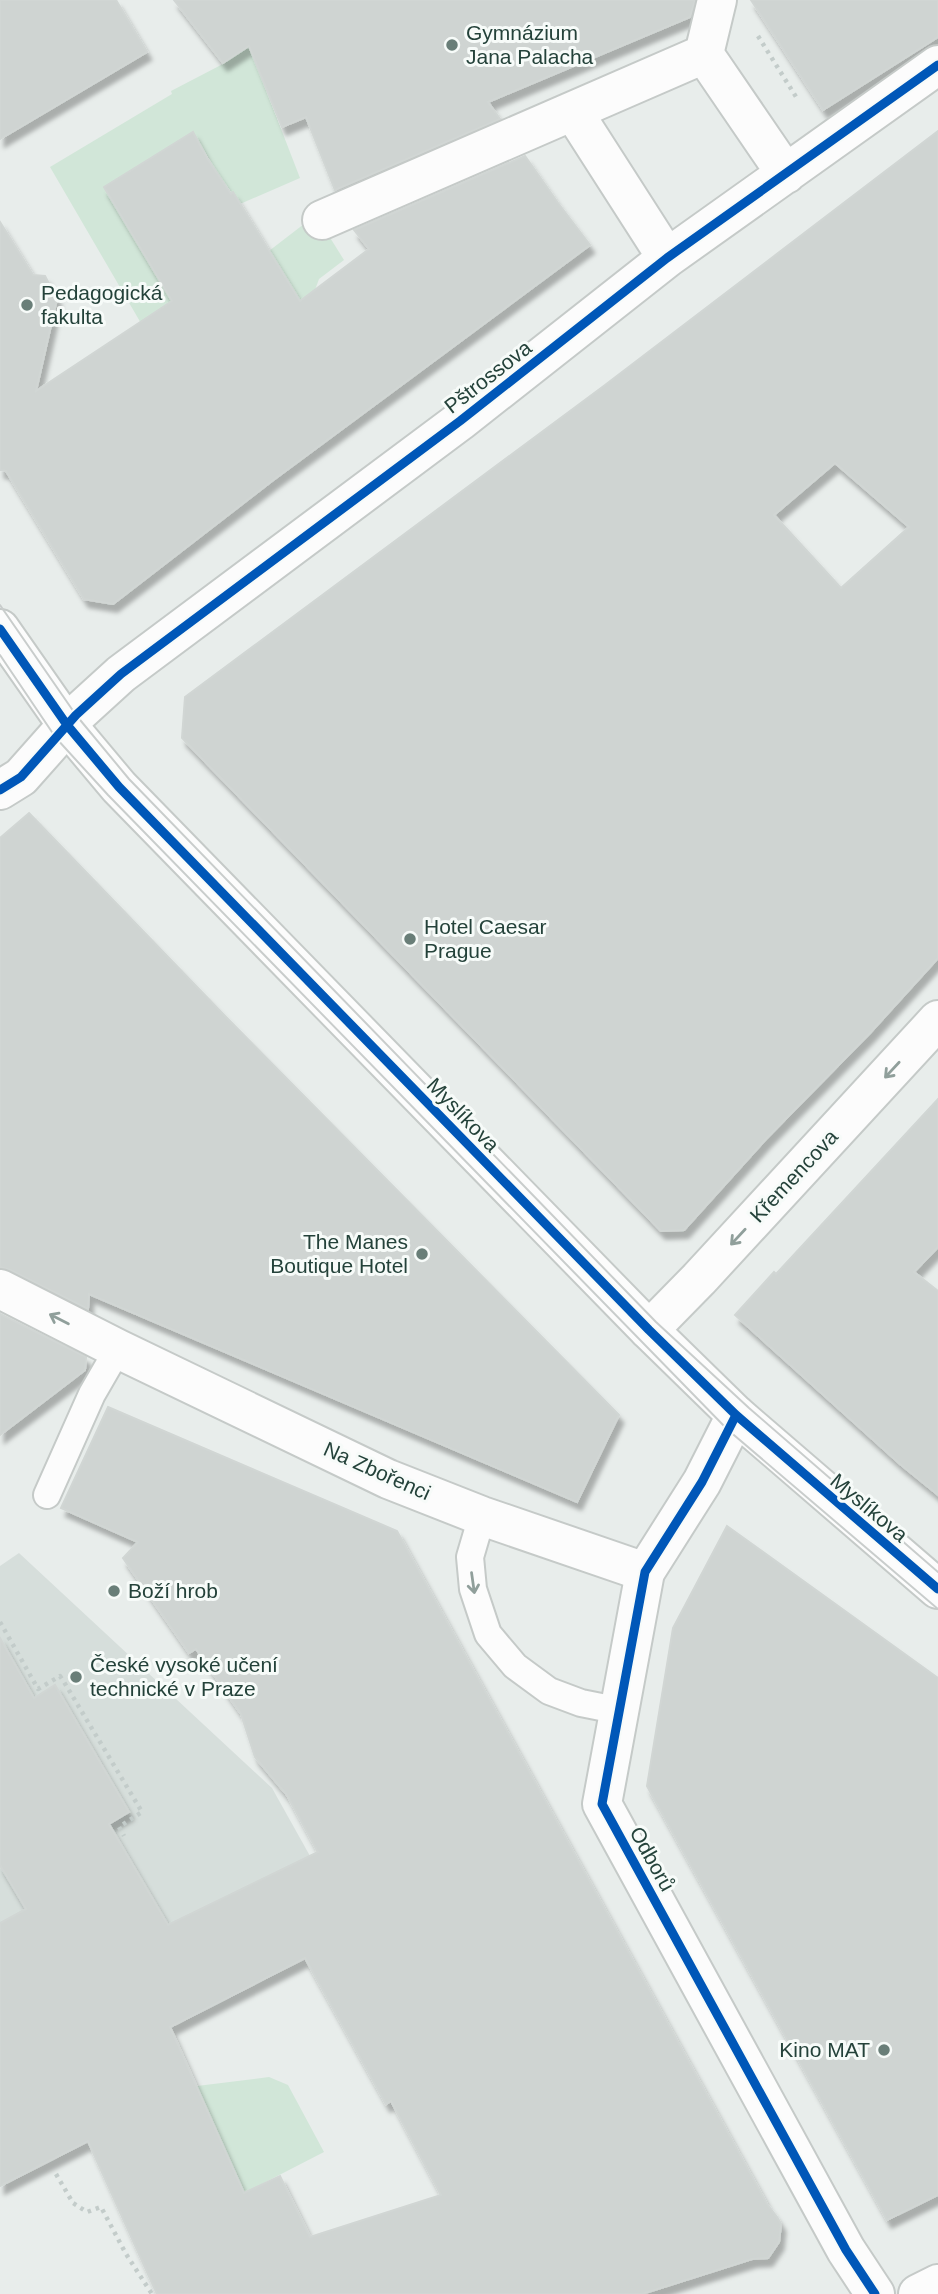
<svg xmlns="http://www.w3.org/2000/svg" width="938" height="2294" font-family="Arial,sans-serif">
	<style>
		.built { fill: #d6dedb }
		.green { fill: #d1e6d8 }
		.building { fill: #cfd4d2; stroke: #d1d6d4; stroke-width: 2; fill-rule: evenodd; filter: url(#shadow) }
		.lines { fill: none; stroke-linecap: round; stroke-linejoin: round }
		.service-casing { stroke: #c5cac8; stroke-width: 30 }
		.minor-casing { stroke: #c5cac8; stroke-width: 42 }
		.tertiary-casing { stroke: #c5cac8; stroke-width: 42 }
		.path { stroke: #c3ccca; stroke-width: 4.5; stroke-dasharray: 3.5 5; stroke-linecap: butt }
		.service { stroke: #fcfcfc; stroke-width: 26 }
		.minor { stroke: #fcfcfc; stroke-width: 38 }
		.tertiary { stroke: #fcfcfc; stroke-width: 38 }
		.tram { stroke: #c9cdcc; stroke-width: 2 }
		.cycleway-casing { stroke: #f7fbf9; stroke-width: 13 }
		.cycleway { stroke: #0057b8; stroke-width: 9 }
		.oneway { stroke: #909f9b }
		.poi-dot { fill: #697e78; stroke: #f7fbf9; stroke-width: 2.5 }
		.labels { text-anchor: middle; stroke-width: 6; stroke-linejoin: round; paint-order: stroke }
		.poi-label { font-size: 21px; fill: #24423a; stroke: #f7fbf9; text-anchor: start }
		.street-label { font-size: 21px; fill: #24423a; stroke: #f7fbf9 }
	</style>
	<defs>
		<filter id="shadow"><feDropShadow dx="4.5" dy="8" stdDeviation="2" flood-color="#0004"/></filter>
	</defs>
	<rect width="100%" height="100%" fill="#e8edeb"/>
	<path class="built" d="M19,1553L272,1788L310,1856L0,2011V1566Z"/>
	<path class="green" d="M249,46L300,178L240,204L218,174L193,132L104,187L182,318L304,224L319,220L344,260L319,279L315,290L250,337H149L50,167L172,94L171,91L221,65Z
		M269,2077L288,2085L324,2152L244,2193L197,2086Z"/>
	<path class="building" d="M0,0H116L147,52L0,139Z
		M174,0H695L690,17L488,102L500,119L335,190L306,117L282,127L249,46L223,63Z
		M751,0H938V37L823,110Z
		M938,131V958L870,1033L766,1139L684,1230L661,1231L182,738L185,697L605,385ZM835,463L909,527L841,588L774,515Z
		M193,132L207,158L231,194L233,192L300,301L369,249L354,230L525,156L558,203L590,245L272,481L113,604L84,599L6,471L0,470V222L33,275L45,276L57,299L36,391L172,301L104,187Z
		M29,813L228,1019L619,1415L577,1502L89,1294L88,1309L10,1270L0,1267V838Z
		M938,1099V1247L914,1272L938,1291V1495L900,1464L735,1315L774,1272L776,1274Z
		M0,1314L86,1357L85,1370L0,1435Z
		M108,1407L397,1531L767,2204L777,2217L781,2224L779,2242L768,2258L752,2259L642,2294H157L88,2141L0,2186V1923L26,1909L0,1865V1638L34,1698L55,1685L129,1812L109,1824L168,1925L318,1852L287,1795L255,1757L241,1714L196,1649L189,1653L123,1558L138,1542L61,1508ZM305,1958L386,2104L391,2101L441,2195L310,2237L280,2176L244,2193L170,2027Z
		M727,1526L938,1678V2195L887,2220L647,1786L673,1628Z"/>
	<g class="lines">
		<g class="service-casing">
			<path id="service" d="M47,1495L92,1394L118,1349
				M482,1516L470,1557L473,1589L488,1634L515,1666L549,1691L581,1703L621,1711"/>
		</g>
		<g class="minor-casing">
			<path id="minor" d="M704,54L786,174
				M574,113L667,258
				M322,220L704,54L717,0
				M0,790L21,777L76,715L121,674L460,421L667,258L938,65
				M0,1289L118,1349L388,1479L482,1516L645,1572
				M649,1330L699,1279L938,1020
				M736,1415L938,1589
				M918,2294L938,2284"/>
		</g>
		<g class="tertiary-casing">
			<path id="tertiary" d="M0,629L67,725L119,787L649,1330L736,1415L702,1482L645,1572L602,1804L846,2250L875,2294"/>
		</g>
		<path class="path" d="M758,36L798,100
			M0,1622L38,1689L60,1676L64,1682L142,1812L119,1827L124,1836
			M56,2174L73,2203L87,2212L101,2207L126,2254L152,2294"/>
		<use href="#service" class="service"/>
		<use href="#minor" class="minor"/>
		<use href="#tertiary" class="tertiary"/>
		<path class="tram" d="M0,605L76,715L129,779L656,1322L749,1408L938,1572
			M0,655L56,738L108,795L728,1430L938,1609"/>
		<g class="cycleway-casing">
			<path id="cycleway" d="M0,629L67,725L119,787L649,1330L736,1415L938,1589
				M0,790L21,777L76,715L121,674L460,421L667,258L938,65
				M736,1415L702,1482L645,1572L602,1804L846,2250L875,2294"/>
		</g>
		<use href="#cycleway" class="cycleway"/>
	</g>
	<defs><path id="oneway-shaft" d="M-6 0H5M1.5-3L5.5 0L1.5 3" fill="none" stroke-width="1.6" stroke-linecap="round" stroke-linejoin="round" transform="scale(1.75)"/></defs>
	<g class="oneway">
		<use href="#oneway-shaft" transform="translate(892 1070) rotate(133)"/>
		<use href="#oneway-shaft" transform="translate(738 1237) rotate(133)"/>
		<use href="#oneway-shaft" transform="translate(59 1319) rotate(-153)"/>
		<use href="#oneway-shaft" transform="translate(473 1583) rotate(82)"/>
	</g>
	<g class="poi-dot">
		<circle cx="452" cy="45" r="7"/>
		<circle cx="27" cy="305" r="7"/>
		<circle cx="410" cy="939" r="7"/>
		<circle cx="422" cy="1254" r="7"/>
		<circle cx="114" cy="1591" r="7"/>
		<circle cx="76" cy="1677" r="7"/>
		<circle cx="884" cy="2050" r="7"/>
	</g>
	<g class="labels">
		<g class="poi-label">
			<text x="466" y="40">Gymnázium<tspan x="466" dy="24">Jana Palacha</tspan></text>
			<text x="41" y="300">Pedagogická<tspan x="41" dy="24">fakulta</tspan></text>
			<text x="424" y="934">Hotel Caesar<tspan x="424" dy="24">Prague</tspan></text>
			<text x="408" y="1249" text-anchor="end">The Manes<tspan x="408" dy="24">Boutique Hotel</tspan></text>
			<text x="128" y="1598">Boží hrob</text>
			<text x="90" y="1672">České vysoké učení<tspan x="90" dy="24">technické v Praze</tspan></text>
			<text x="870" y="2057" text-anchor="end">Kino MAT</text>
		</g>
		<g class="street-label">
			<text transform="translate(488 377) rotate(-38)" y="7">Pštrossova</text>
			<text transform="translate(463 1115) rotate(46)" y="7">Myslíkova</text>
			<text transform="translate(794 1176) rotate(-47)" y="7">Křemencova</text>
			<text transform="translate(377 1471) rotate(24)" y="7">Na Zbořenci</text>
			<text transform="translate(869 1508) rotate(40)" y="7">Myslíkova</text>
			<text transform="translate(652 1859) rotate(61)" y="7">Odborů</text>
		</g>
	</g>
</svg>
